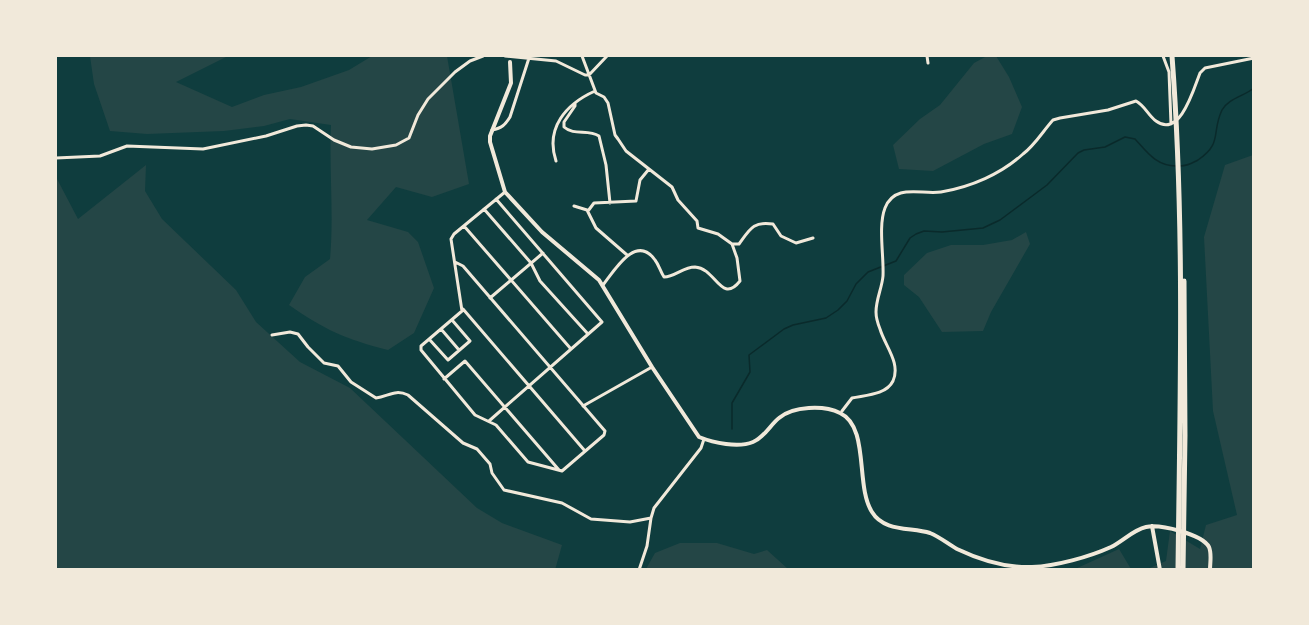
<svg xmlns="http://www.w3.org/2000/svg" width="1309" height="625" font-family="Montserrat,sans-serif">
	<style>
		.green { fill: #244646 }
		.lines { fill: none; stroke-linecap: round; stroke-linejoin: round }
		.stream { stroke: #0a2a2b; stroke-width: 1.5 }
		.minor { stroke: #f1e9da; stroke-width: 3 }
		.tertiary { stroke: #f1e9da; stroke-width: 4 }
		.motorway { stroke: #f1e9da; stroke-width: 5 }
	</style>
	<rect width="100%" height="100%" fill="#0f3d3e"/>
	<path class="green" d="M90,56H228L176,82L232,107L264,95L301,87L349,70L372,56H447L469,184L432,197L396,187L367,220L408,232L418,242L434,288L414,333L388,350C345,339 325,330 289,305L305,277L330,259C334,214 329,170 331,125L290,119L264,126L224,131L147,134L110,131L94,84Z
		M987,56H996L1009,77L1022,107L1012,134L984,144L933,171L899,169L893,145L920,119L940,105L974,63Z
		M1253,155V569L1145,570L1166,561L1170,531L1200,549L1206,525L1237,515L1213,411L1204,237L1225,165Z
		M146,165L145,191L162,219L236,290L256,322L300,362L350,388L477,508L502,523L562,545L555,570H56V177L78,219Z
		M1026,232L1030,244L991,312L983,331L942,332L919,297L904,285V275L927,253L951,245H983L1012,240Z
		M680,543H717L754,554L767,550L788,569H646L655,553Z
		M1119,549L1131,569H1075Z"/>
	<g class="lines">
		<path class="stream" d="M1180,166C1188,166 1192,163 1198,160C1223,143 1211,133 1222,110C1228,99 1244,96 1254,88
			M732,429V403L750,372L749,355L784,329L793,325L826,318L838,310L847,301L856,284L868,272L896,261L910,238L916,234L924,231L942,232L983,228L1000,220L1047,185L1078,153L1084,150L1105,147L1125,137L1135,139C1147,152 1156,166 1176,166"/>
		<path class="minor" d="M505,56L556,61L585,75H589L607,56
			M582,56L596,93L604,97L608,103L615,135L618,139L626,151L672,187L678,200L697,221L698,228L718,234L732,244H739C750,229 753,221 773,224L781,236L796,243L813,238
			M927,56L928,63
			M1163,56L1169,72L1171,124
			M575,103V106L564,122V127C574,136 588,129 599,136L606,165L610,203
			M492,130C502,128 505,125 510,117L529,58
			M56,158L100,156L127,146L203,149L266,136L297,126L306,125L313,126L334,140L351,147L372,149L396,145L409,138L418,115L428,99L455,72L470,61L483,56
			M556,161C545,128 566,104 595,91
			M574,206L587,210L596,228L627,255
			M484,209L531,263L540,281L588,334
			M588,211L594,203L636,201L640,180L649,169
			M464,226L571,349
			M455,262L463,266L605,431L604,435L562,471L528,462L496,425L475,415L421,350V346L462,311L451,239L454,234L505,192
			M603,285C614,271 636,233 655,260C659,265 660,271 664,277C675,277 683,267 695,267C716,268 721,305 740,281L737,258L732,244
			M490,298L543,253
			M463,309L585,451
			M441,329L459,350
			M272,335L290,332L298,334L308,347L324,363L338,366L351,382L376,398C389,396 395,389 408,395L463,443L477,449L490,464L492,473L504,490L562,503L591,519L630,522L651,518L654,508L701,448L704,439
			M429,339L448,360L470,341L452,320
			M444,379L465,361L559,470
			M583,406L652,367
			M842,411L852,398C866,395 886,395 893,381C901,363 885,346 880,329C878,324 876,317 876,312C876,299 882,288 883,276C884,256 878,226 885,208C895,183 921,195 941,192C971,187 1001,174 1023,154C1035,145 1043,131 1053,120L1060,118L1108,110L1136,101C1145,106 1148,115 1156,121C1180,139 1194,88 1200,73L1205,68L1254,58
			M489,421L602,322L496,199
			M639,570L647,546L651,518"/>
		<path class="tertiary" d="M510,62L511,83L490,136V142L505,192L542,232L599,280L652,367L699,437C714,443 738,448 753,442C765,437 770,425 779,418C793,406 824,405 840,413C870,427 855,486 872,512C884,532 911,527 930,533C940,537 948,544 957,549C980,560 1007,568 1032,567C1056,566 1089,557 1111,547C1123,541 1133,530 1146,527C1160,524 1202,534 1209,547C1212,554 1210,562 1210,570
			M1152,526L1160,570"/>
		<path class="motorway" d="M1172,56C1185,227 1180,398 1178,570
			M1183,570L1185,435L1184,281"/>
	</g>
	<rect width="1309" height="625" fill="none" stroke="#f1e9da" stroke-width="114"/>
</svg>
